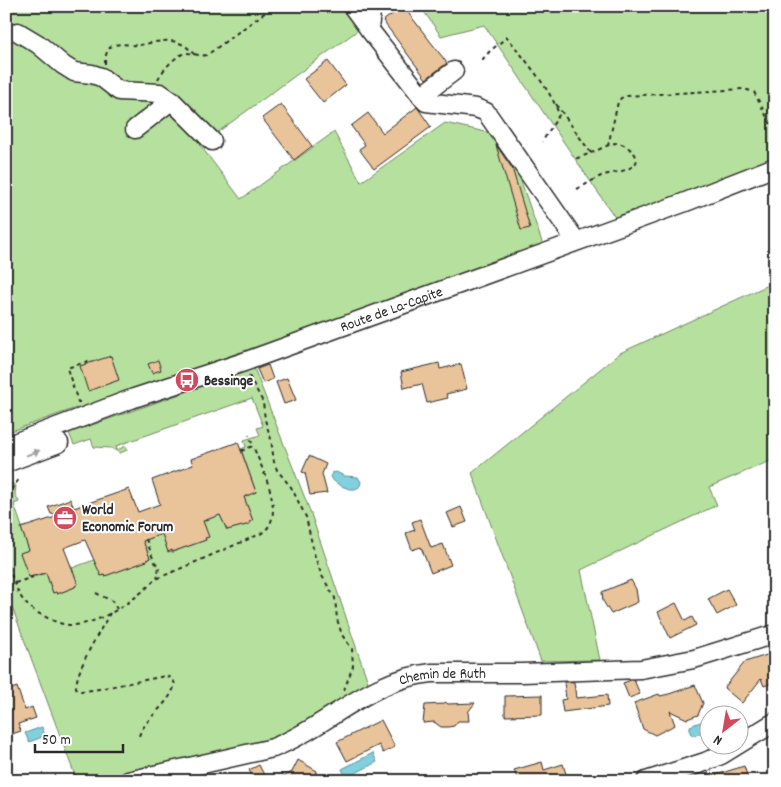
<svg xmlns="http://www.w3.org/2000/svg" width="781" height="787" font-family="Dekko,sans-serif">
	<style>
		.green { fill: #b6e09d; stroke: #708664 }
		.water { fill: #80d0dd; stroke: #5e8e96 }
		.building { fill: #e9c399; stroke: #2b2b2b }
		.lines { fill: none; stroke-linecap: round; stroke-linejoin: round }
		.minor-casing { stroke: #2b2b2b; stroke-width: 21 }
		.path { stroke: #2b2b2b; stroke-width: 2; stroke-dasharray: 4 4; stroke-linecap: butt }
		.minor { stroke: #fff; stroke-width: 18 }
		.oneway { fill: #a0a0a0 }
		.labels { text-anchor: middle; stroke-width: 4; stroke-linejoin: round; paint-order: stroke }
		.street-label { font-size: 15px; fill: #2b2b2b; stroke: #fff }
		.poi-label { font-size: 15px; font-weight: bold; fill: #2b2b2b; stroke: #fff; text-anchor: start }
	</style>
	<rect width="100%" height="100%" fill="#fff"/>
	<filter id="ink" filterUnits="userSpaceOnUse"><feTurbulence type="fractalNoise" baseFrequency=".02" numOctaves="2"/><feDisplacementMap in="SourceGraphic" scale="10" xChannelSelector="R" yChannelSelector="G"/><feConvolveMatrix kernelMatrix="1 2 1 2 8 2 1 2 1" color-interpolation-filters="sRGB"/></filter>
	<g filter="url(#ink)">
		<path class="green" d="M6,6H346L361,28L200,145L241,199L334,132L361,182L445,123L495,134L513,158L543,245L77,410L76,408L6,433Z
			M420,6H775V158L697,189L616,219L484,25L441,36Z
			M775,282V459L709,487L717,505L581,570L600,660L541,661L472,473L620,353Z
			M254,368L310,511L369,685L335,705L333,703L288,735L248,746L95,781H77L6,591L7,484L11,483L16,486L15,494L19,502L14,504L22,527L21,528L29,550L21,553L29,577L33,576L34,577L46,573L53,593L56,592L57,594L75,587V586L78,584L72,568L94,560L105,576L146,561L150,558L143,541L162,534L168,551L172,550V552L206,540L205,538L208,537L203,521L220,515L227,530L250,524L249,522L253,521L244,497L256,492L241,449L246,447L244,440L260,435L257,428L263,426L252,398L116,446L117,450L126,446L127,450L120,453L111,448L94,447L91,439L74,445L69,433Z"/>
		<path class="water" d="M336,472L345,476L358,477L361,482C359,498 333,483 330,477L332,473Z
			M708,719V730L694,736L690,733V726Z
			M42,727L45,736L29,742L25,733Z
			M373,753L377,762L346,778L342,769Z"/>
		<path class="building" d="M403,6L447,63L426,79L383,21Z
			M328,61L346,85L323,103L304,79Z
			M281,104L312,146L294,160L262,118Z
			M417,107L431,127L374,169L359,149L365,145L351,126L368,113L383,133Z
			M496,145L512,168L530,228L521,230Z
			M111,356L119,380L88,391L80,366Z
			M158,360L161,370L152,373L148,364Z
			M439,363L440,369L461,364L467,389L446,394L448,398L427,403L422,384L404,388L401,372Z
			M268,365L273,379L263,383L257,369Z
			M287,378L296,400L284,404L276,382Z
			M238,442L256,492L244,497L253,521L249,522L250,524L227,530L220,515L203,521L209,537L205,538L206,540L172,552V550L168,552L162,534L143,541L150,558L146,560L147,561L105,576V575L101,576L85,540L64,548L78,584L75,586V587L57,594L56,592L53,593L46,573L29,577L20,553L29,550L21,528L62,515L51,514L48,507L70,499L74,508L129,489L138,512L160,504L152,480L193,465L191,459Z
			M309,456L326,464L322,474L327,493L310,495L305,473L302,472Z
			M461,507L467,522L453,527L447,513Z
			M420,519L431,548L443,544L451,565L431,573L421,547L412,550L406,533L415,530L412,522Z
			M631,580L636,589L638,602L611,614L603,601L602,592Z
			M727,589L736,605L717,615L708,599Z
			M676,603L685,621L692,617L696,625L670,638L658,612Z
			M770,654L772,657L775,656V682L764,686L761,679L742,703L724,688L745,662Z
			M631,680H634L640,694L629,698L623,683Z
			M564,682H574L576,698L607,695L608,706L563,712L561,700L566,699Z
			M695,685L703,703L698,715L687,719L670,711L675,725L655,735L643,729L634,703L659,694L660,696L669,694Z
			M17,687L25,710L32,707L36,718L18,724L21,731L9,735L6,729V691Z
			M542,695V715L505,716V696Z
			M445,702L448,704L475,703L468,712L469,721H458L454,726L448,727H441L434,722L423,723L425,705L443,704Z
			M381,720L395,747L383,753L379,745L347,761L337,742Z
			M298,760L317,771L312,781H276L292,772Z
			M542,762L544,770L563,764L568,781H518L514,770Z
			M259,765L267,781H255L249,770Z
			M744,766L749,781H704L703,779Z"/>
		<g class="lines">
			<g class="minor-casing">
				<g id="minor">
					<path d="M352,6L369,29"/>
					<path d="M374,6L371,12L369,29L426,102L476,108L486,112L576,241"/>
					<path d="M18,32L38,44L63,65L74,72L92,74L101,77L119,91L160,93L173,102L212,141"/>
					<path d="M421,96L454,71"/>
					<path d="M135,129L171,101"/>
					<path id="s1" d="M6,446L134,398L244,362L683,203L775,167"/>
					<path d="M6,463L59,443"/>
					<path id="s2" d="M128,781L273,748C329,726 368,679 432,673H522L641,669L694,659L775,634"/>
					<path d="M646,781L705,762L721,755L775,722"/>
				</g>
			</g>
			<path class="path" d="M482,60L490,51L507,37C522,56 553,92 559,115L542,142
				M105,64C105,58 106,50 112,46C120,42 131,46 140,45C152,43 167,38 179,43C186,45 190,50 195,55
				M158,79C163,70 176,54 187,53C194,53 200,57 207,55L274,6
				M556,104L591,153L575,159
				M608,146L618,102L621,98L627,96L744,89L754,92L771,125
				M577,189C585,185 593,180 601,176C611,172 625,173 634,165C644,157 624,142 616,143C608,144 599,150 591,153
				M249,376L263,402L265,420L271,439L274,462L277,470L291,487L306,517L315,557L322,576L335,598L337,619L342,635L352,649L353,666L344,690
				M80,402H78L67,368L89,361
				M241,451L253,446L249,435
				M6,496L20,478
				M146,539L154,561L159,567L157,578
				M6,559C10,571 16,592 24,601C28,607 36,612 42,615C51,620 61,625 71,625C97,626 138,599 154,580L258,535C290,521 262,469 253,446
				M15,583L33,577
				M96,593L112,601L117,609
				M110,613C100,631 76,669 76,688L81,691L93,690L166,676L172,678L175,684C169,707 144,717 138,739"/>
			<use href="#minor" class="minor"/>
		</g>
		<defs><path id="oneway-solid" d="M-6-.8H1V-3.2L6.5 0L1 3.2V.8H-6Z" transform="scale(1.25)"/></defs>
		<use class="oneway" href="#oneway-solid" transform="translate(33 453) rotate(-21)"/>
	</g>
	<defs>
		<g id="bus-disc" transform="scale(1.25)"><circle r="9.5" fill="#d1495b" stroke="#fff"/><path d="M-5-6H5V4H4V6H2V4H-2V6H-4V4H-5ZM-3.5-4V0h7V-4ZM-3.5 1.2v1.5H-2V1.2ZM2 1.2v1.5H3.5V1.2Z" fill="#fff"/></g>
		<g id="office-disc" transform="scale(1.25)"><circle r="9.5" fill="#d1495b" stroke="#fff"/><path d="M-6-3h4V-5.5h4V-3h4V5H-6ZM-1-4.5V-3h2v-1.5ZM-6 0V1H6V0Z" fill="#fff"/></g>
	</defs>
	<g fill-rule="evenodd">
		<use href="#bus-disc" x="187" y="380"/>
		<use href="#office-disc" x="65" y="518"/>
	</g>
	<g class="labels">
		<g class="street-label">
			<text dy="5" stroke="none"><textPath href="#s1" startOffset="409">Route de La-Capite</textPath></text>
			<text dy="5" stroke="none"><textPath href="#s2" startOffset="336">Chemin de Ruth</textPath></text>
		</g>
		<g class="poi-label">
			<text x="204" y="385">Bessinge</text>
			<text x="82" y="514">World<tspan x="82" dy="17">Economic Forum</tspan></text>
		</g>
	</g>
	<rect width="781" height="787" fill="none" stroke="#fff" stroke-width="25"/>
	<rect x="12" y="12" width="756" height="762" fill="none" stroke="#2b2b2b" stroke-width="2" filter="url(#ink)"/>
	<g transform="translate(724 730) rotate(211)"><circle r="24" fill="#ffffff" stroke="#aaaaaa"/>
	<path d="M0-4L9 19L0 12L-9 19Z" fill="#d1495b"/>
	<text y="-8" font-size="14" font-weight="bold" text-anchor="middle" fill="#2b2b2b">N</text>
	</g>
	<path d="M35 744v8h88v-8" fill="none" stroke="#2b2b2b" stroke-width="2.5"/>
	<text x="42" y="744" font-size="15" fill="#2b2b2b" stroke="#ffffff" stroke-width="4" paint-order="stroke">50 m</text>
</svg>
